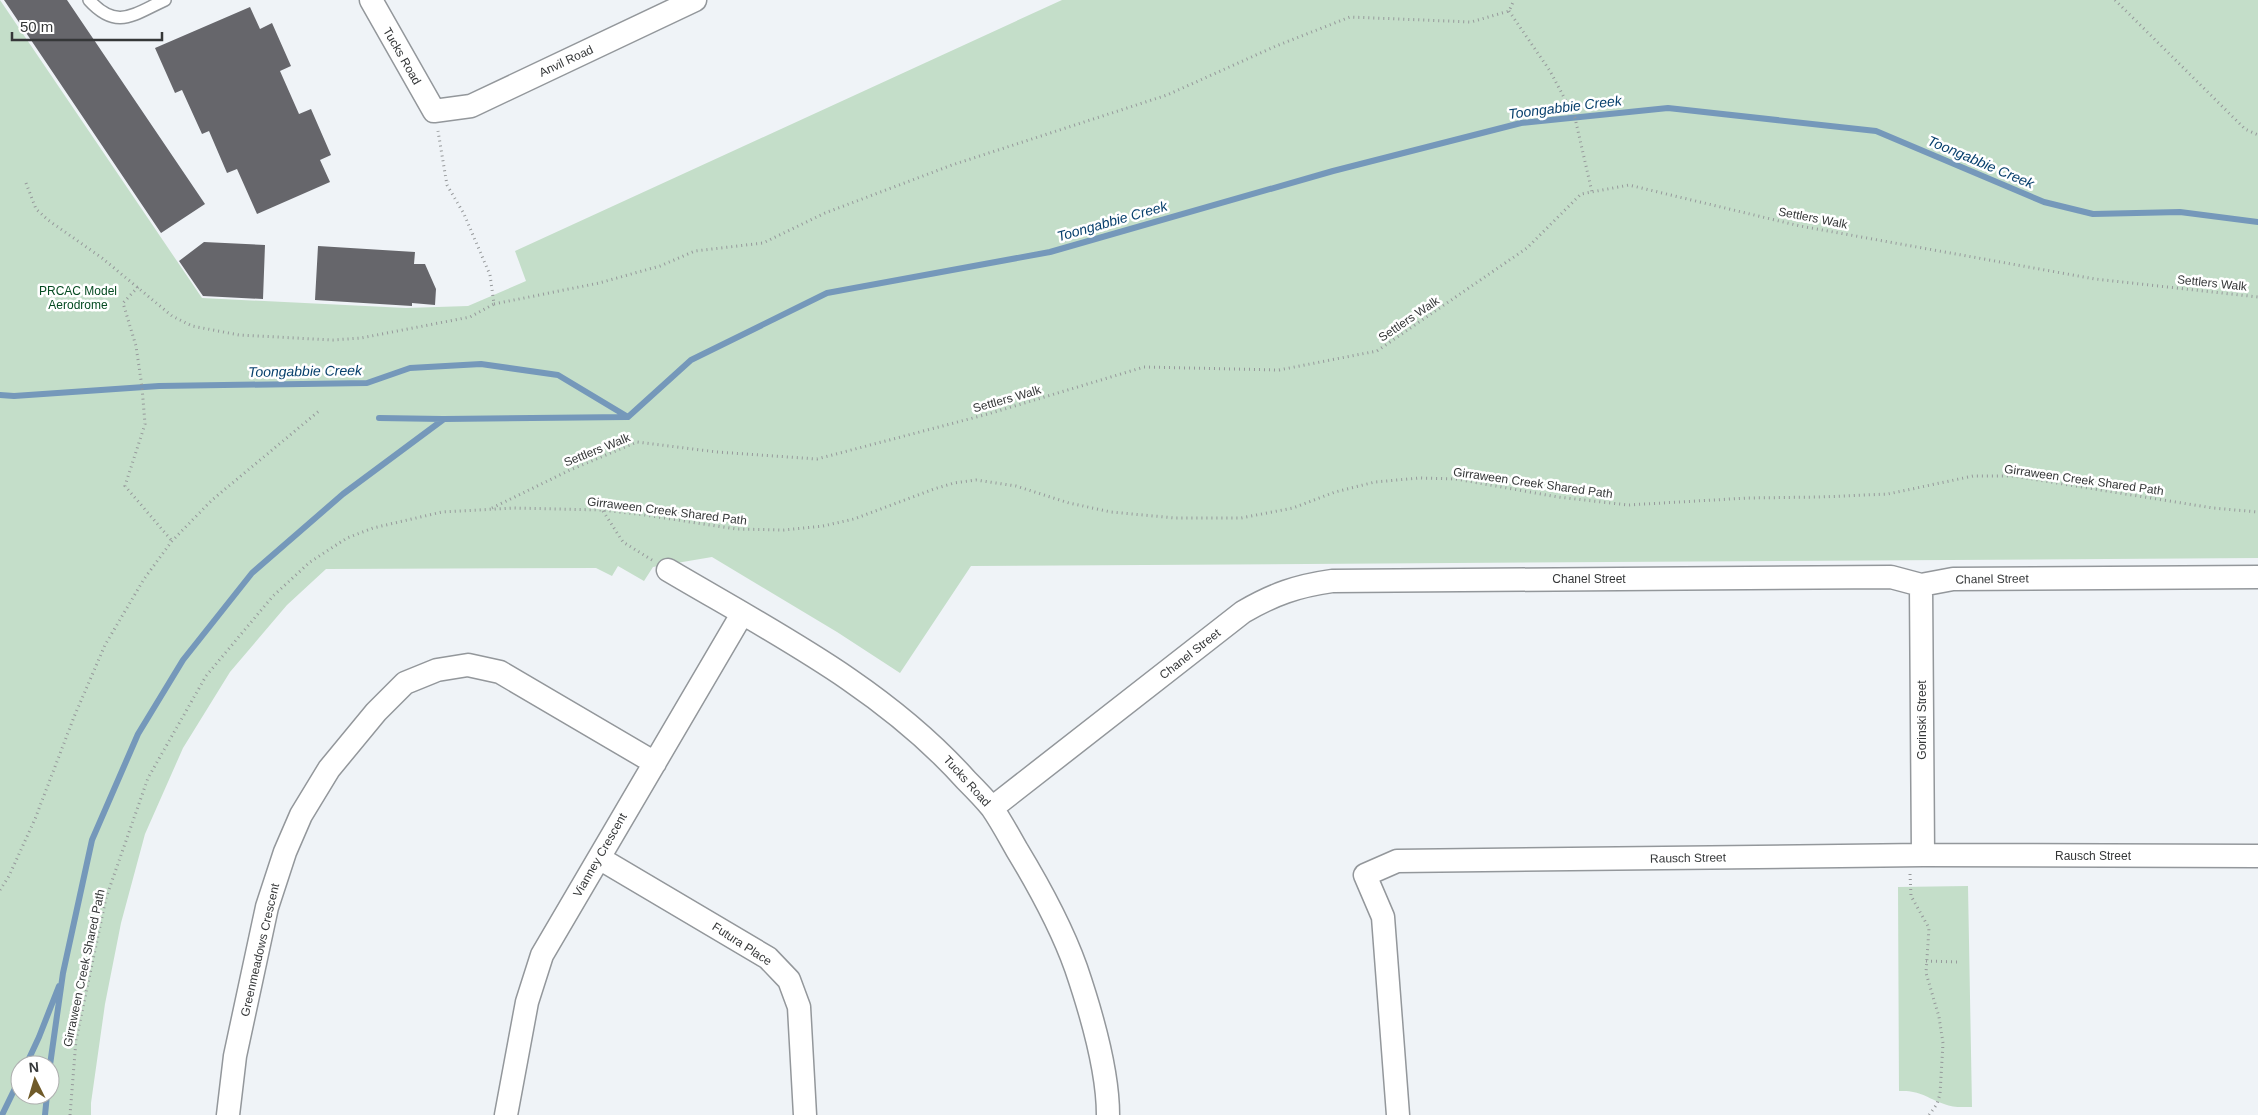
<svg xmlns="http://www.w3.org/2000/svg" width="2258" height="1115" font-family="Arial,sans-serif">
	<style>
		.green { fill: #c4dec9; fill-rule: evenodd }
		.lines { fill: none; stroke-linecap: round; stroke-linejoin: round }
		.stream { stroke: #7598ba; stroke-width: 6 }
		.building { fill: #66666b }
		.lane-casing { stroke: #93979b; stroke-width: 14 }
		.street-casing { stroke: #93979b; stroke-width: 25 }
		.path { stroke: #96999b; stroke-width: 3; stroke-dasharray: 1 4; stroke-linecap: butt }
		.lane { stroke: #fff; stroke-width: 11 }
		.street { stroke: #fff; stroke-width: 22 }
		.labels { text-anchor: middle; stroke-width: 5; stroke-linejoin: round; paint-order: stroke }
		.street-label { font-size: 12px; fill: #353738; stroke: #fff }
		.park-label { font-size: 12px; fill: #064b22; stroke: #fff }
		.water-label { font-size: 14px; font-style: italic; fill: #08406d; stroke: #fff }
	</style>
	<rect width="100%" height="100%" fill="#eff3f7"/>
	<path class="green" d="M0,0L202,298L406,308L468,306L526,281L515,251L1062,0H2258V558L971,566L900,673L837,632L712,557L653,567L644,581L618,566L612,576L596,568L326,569L287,605L230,672L183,748L145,834L121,923L105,1004L91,1103V1115H0ZM20,1065H50V1095H20Z
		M1968,886L1972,1107C1962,1107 1953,1108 1944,1104C1925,1097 1920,1090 1899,1091L1898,887Z"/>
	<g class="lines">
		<path class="stream" d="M0,395L14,396L159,386L367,383L410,368L481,364L558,375L628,417L691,360L827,293L1050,252L1333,171L1521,123L1668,108L1876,131L2044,202L2093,214L2180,212L2258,222
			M379,418L443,419
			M26,1065L39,1037L59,986
			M50,1065L63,973L92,840L138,734L183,660L252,573L343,494L444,419L627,417
			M2,1115L20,1078
			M45,1115L47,1095"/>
	</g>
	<path class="building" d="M4,0H67L205,204L161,233Z
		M250,7L260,29L272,23L291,66L280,71L299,114L311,109L331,155L320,160L330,182L257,214L237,169L227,173L209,131L202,134L182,90L175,93L155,48Z
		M204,242L265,245L263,299L203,296L179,261Z
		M318,246L415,252L414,264H425L436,289L435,305L412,303V306L315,300Z"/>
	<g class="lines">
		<g class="lane-casing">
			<path id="lane" d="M89,0C117,31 134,14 165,0"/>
		</g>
		<g class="street-casing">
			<path id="street" d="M371,0L434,111L471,106L695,0
				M668,570C773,632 884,688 966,780C975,789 984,798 992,808C1001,821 1009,836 1017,850C1040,888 1061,926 1076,968C1091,1012 1108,1069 1108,1115
				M1921,585L1923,855
				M992,808L1243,612C1274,594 1297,586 1332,581L1891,577L1921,585L1953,579L2258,577
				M599,858L768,958L789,980L799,1007L805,1115
				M228,1115L235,1056L267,907L285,852L301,815L329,769L376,712L405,683L437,670L468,665L500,672L655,763
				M506,1115L527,1002L542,955L742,614
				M1398,1115L1383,917L1365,875L1397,861L1923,855L2258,856"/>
		</g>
		<path class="path" d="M2115,0L2245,129L2258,135
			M1509,11L1550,71L1575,118L1592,192
			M26,183L36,209L48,220L102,258L172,316L192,326L239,335L333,340L361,338L470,317L494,304L490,275L464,214L447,185L438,131
			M138,287L123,303L136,346L142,387L145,424L125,486L172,541
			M494,304L599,283L660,266L695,251L763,243L825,213L952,165L1167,95L1276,46L1350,17L1471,22L1509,11L1514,0
			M492,508L570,470L637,442L717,452L817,459L988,414L1144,367L1279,370L1377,351L1527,248L1581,194L1629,185L1800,226L2095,279L2258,297
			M603,511L623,542L652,560
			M1910,874L1911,896L1929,928L1926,973L1939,1017L1943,1043L1940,1094L1937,1104L1929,1115
			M0,890L9,876L35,819L74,717L105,645L144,579L172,541L212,500L319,411
			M1926,961L1959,962
			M70,1115L76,1040L106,898L148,778L206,676L273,596L310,562L347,538L373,528L442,512L514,508L602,510L645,515L736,529L784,530L823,526L854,519L934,489L954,483L976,480L1016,486L1069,503L1111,512L1175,518H1241L1293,508L1335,492L1375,482L1419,478L1456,479L1558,497L1628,505L1748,498L1821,497L1888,494L1973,476H2013L2213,508L2258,512"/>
		<use href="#lane" class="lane"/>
		<use href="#street" class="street"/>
	</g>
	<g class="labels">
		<g class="street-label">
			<text transform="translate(402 56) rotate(60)" y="4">Tucks Road</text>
			<text transform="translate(566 61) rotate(-25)" y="4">Anvil Road</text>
			<text transform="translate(1813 218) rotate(11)" y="4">Settlers Walk</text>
			<text transform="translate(2212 283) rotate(6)" y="4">Settlers Walk</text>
			<text transform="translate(1409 319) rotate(-34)" y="4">Settlers Walk</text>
			<text transform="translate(1007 399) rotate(-16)" y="4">Settlers Walk</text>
			<text transform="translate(597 450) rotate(-22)" y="4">Settlers Walk</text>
			<text transform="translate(2084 480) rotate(8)" y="4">Girraween Creek Shared Path</text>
			<text transform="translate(1533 483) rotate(8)" y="4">Girraween Creek Shared Path</text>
			<text transform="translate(667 511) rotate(7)" y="4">Girraween Creek Shared Path</text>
			<text x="1589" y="583">Chanel Street</text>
			<text transform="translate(1992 579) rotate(-1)" y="4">Chanel Street</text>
			<text transform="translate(1190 654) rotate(-38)" y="4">Chanel Street</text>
			<text transform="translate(1922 720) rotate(-90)" y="4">Gorinski Street</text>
			<text transform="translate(967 781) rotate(48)" y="4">Tucks Road</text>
			<text transform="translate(600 855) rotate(-60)" y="4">Vianney Crescent</text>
			<text x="2093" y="860">Rausch Street</text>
			<text transform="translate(1688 858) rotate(-1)" y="4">Rausch Street</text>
			<text transform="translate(742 944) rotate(33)" y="4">Futura Place</text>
			<text transform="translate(260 950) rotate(-77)" y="4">Greenmeadows Crescent</text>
			<text transform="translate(84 968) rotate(-78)" y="4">Girraween Creek Shared Path</text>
		</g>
		<g class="park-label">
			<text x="78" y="295">PRCAC Model<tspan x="78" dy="14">Aerodrome</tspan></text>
		</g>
		<g class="water-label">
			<text transform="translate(1565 107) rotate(-7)" y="5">Toongabbie Creek</text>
			<text transform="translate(1981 162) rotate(23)" y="5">Toongabbie Creek</text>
			<text transform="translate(1112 221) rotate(-16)" y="5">Toongabbie Creek</text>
			<text transform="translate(305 371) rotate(-1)" y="5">Toongabbie Creek</text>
		</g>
	</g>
	<g transform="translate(35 1080) rotate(355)"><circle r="24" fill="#ffffff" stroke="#aeafaf"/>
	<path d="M0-4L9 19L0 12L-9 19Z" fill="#6f5a29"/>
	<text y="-8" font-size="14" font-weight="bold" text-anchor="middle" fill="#353738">N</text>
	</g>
	<path d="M12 32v8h150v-8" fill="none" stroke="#353738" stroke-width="2.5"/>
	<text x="20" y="32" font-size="15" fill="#353738" stroke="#ffffff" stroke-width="4" paint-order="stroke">50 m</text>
</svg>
